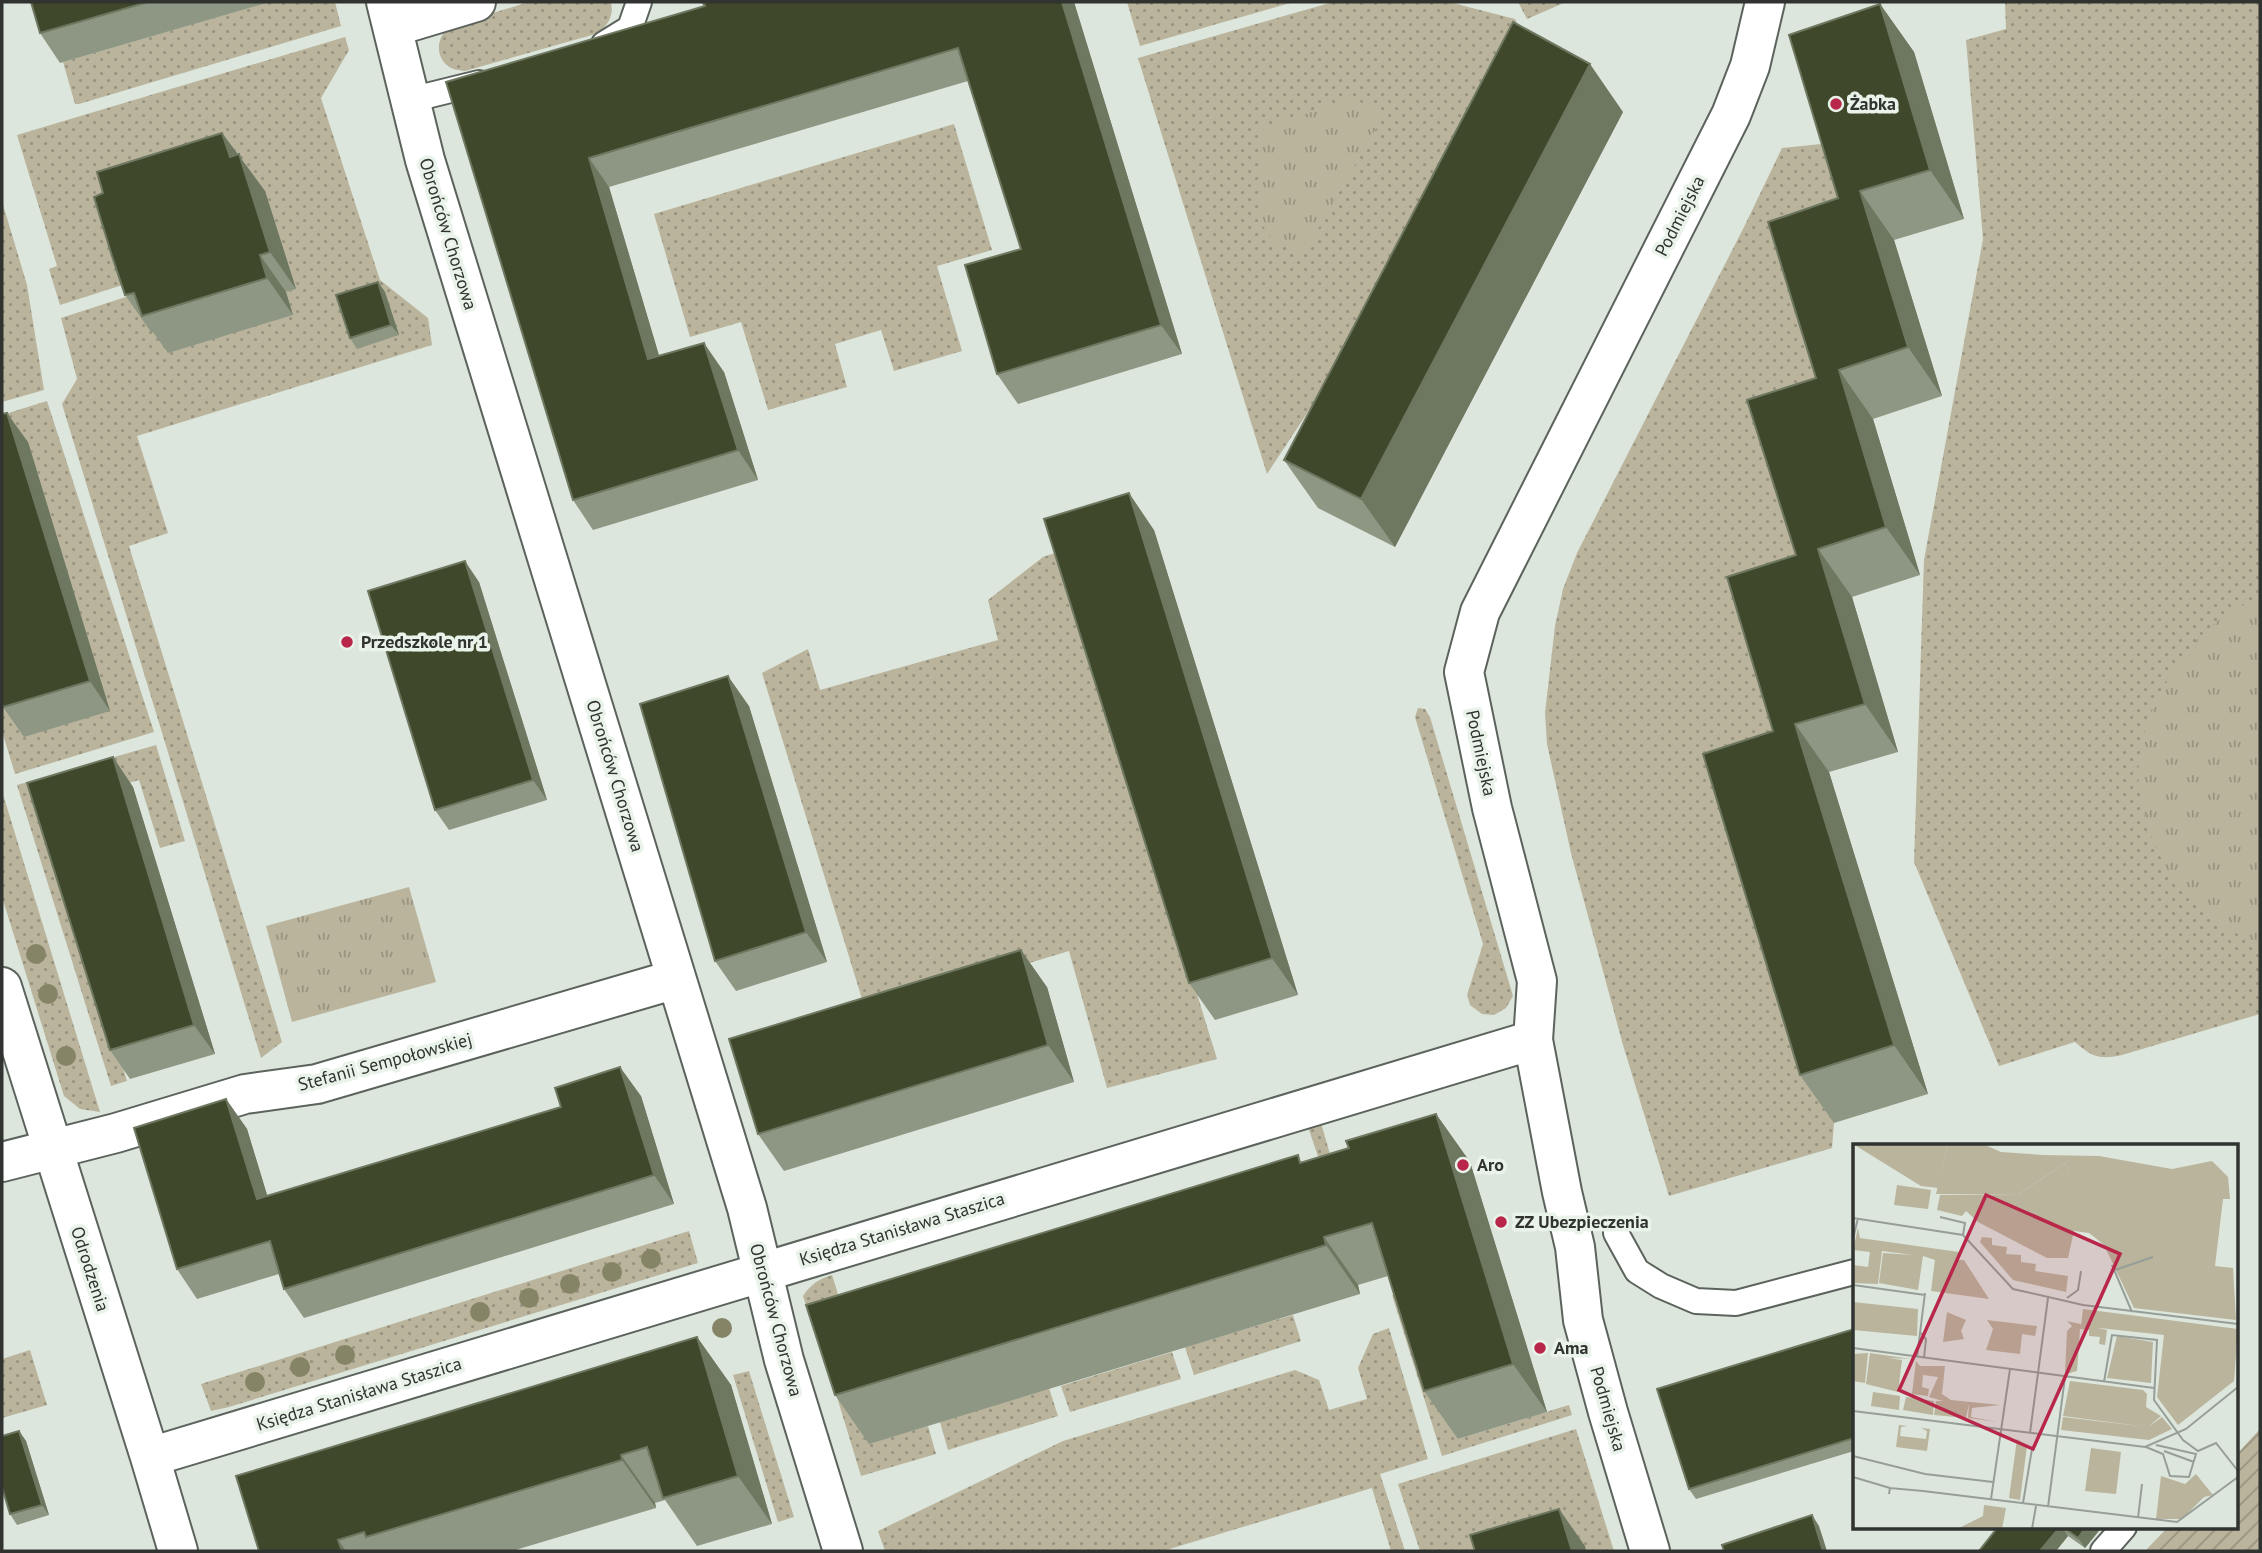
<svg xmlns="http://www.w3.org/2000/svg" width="2262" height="1553" font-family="'PT Sans',sans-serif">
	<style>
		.grass { fill: url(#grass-dots) }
		.park { fill: url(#park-tufts) }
		.garden { fill: url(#garden-furrows) }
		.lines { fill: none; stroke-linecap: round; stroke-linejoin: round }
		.lane-casing { stroke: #5b635c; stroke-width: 28 }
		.street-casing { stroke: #5b635c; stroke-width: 42 }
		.lane { stroke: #fff; stroke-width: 24 }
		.street { stroke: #fff; stroke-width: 38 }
		.tree { fill: #868467 }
		.wall { fill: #8e9784 }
		.shaded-wall { fill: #6e7760 }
		.building { fill: #3f482b; stroke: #6e7760; stroke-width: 2 }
		.poi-dot { fill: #b82649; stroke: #e9f3ea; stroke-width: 2.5 }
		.labels { text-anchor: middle; stroke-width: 7; stroke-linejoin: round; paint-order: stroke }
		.poi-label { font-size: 18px; font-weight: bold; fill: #303330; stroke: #e9f3ea; text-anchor: start }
		.street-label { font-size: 18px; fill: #303330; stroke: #e9f3ea }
		.inset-road { fill: none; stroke: #979e98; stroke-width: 2 }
		.view { fill: #b82649; fill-opacity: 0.15; stroke: #b82649; stroke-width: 3.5 }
		.inset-edge { fill: none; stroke: #303330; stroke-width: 3.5 }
	</style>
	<defs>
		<pattern id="grass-dots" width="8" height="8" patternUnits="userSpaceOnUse" patternTransform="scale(1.75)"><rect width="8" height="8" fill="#bab49c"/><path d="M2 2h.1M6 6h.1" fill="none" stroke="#989380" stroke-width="1.8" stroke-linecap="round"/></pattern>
		<pattern id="park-tufts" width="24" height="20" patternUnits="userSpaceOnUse" patternTransform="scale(1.75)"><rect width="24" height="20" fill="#bab49c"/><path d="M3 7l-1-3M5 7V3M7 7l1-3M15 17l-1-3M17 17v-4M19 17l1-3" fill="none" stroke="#989380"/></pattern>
		<pattern id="garden-furrows" width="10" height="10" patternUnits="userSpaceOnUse" patternTransform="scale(1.75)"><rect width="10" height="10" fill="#bab49c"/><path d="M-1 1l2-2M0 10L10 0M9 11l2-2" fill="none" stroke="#989380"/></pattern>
	</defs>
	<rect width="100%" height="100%" fill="#dce6dd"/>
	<path class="grass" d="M269,2H335L341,26L79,104H75L63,62Z
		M529,2H611C614,18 607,28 592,35L465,71C459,70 452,70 448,66C434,55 437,35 451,26Z
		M1127,2H1294L1140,46Z
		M1333,2H1449L1515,19L1537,64L1267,474L1138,58Z
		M1518,2H1566L1527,19Z
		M2005,2H2260V1014L2122,1055C2099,1060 2092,1057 2075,1042L1999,1066L1914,862L1924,560L1983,239L1966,40L2006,29Z
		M345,37L349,50L321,98L380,280L428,318L432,345L137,436L168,533L129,546L282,1042L261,1058L62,404L77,379L61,318L138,293L160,330L293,315L286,292L295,289L264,191L135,281L60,305L49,269L57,266L17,135Z
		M954,124L992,250L937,266L962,351L894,371L881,330L835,344L847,387L768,410L741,322L690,337L654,214Z
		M1841,142L1850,426L1829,604L1761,626L1834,1123L1832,1148L1669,1196L1623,1045L1571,853L1547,744L1545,713L1555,626L1563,589L1577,553L1744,227L1782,148Z
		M2,201L27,285L44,390L2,402Z
		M47,401L154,732L15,774L2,731V415Z
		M1061,551L1217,1059L1107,1088L1069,951L866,1012L762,673L808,649L820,690L998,640L988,600L1043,557Z
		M1418,708L1425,709L1430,717L1513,996L1506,1008L1494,1015L1482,1014L1470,1005L1467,995L1483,944L1415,717Z
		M156,745L185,841L160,848L139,780L43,808L127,1081L111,1086L17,785Z
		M2,791L100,1112L80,1109L64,1096L2,897Z
		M1321,1123L1334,1168L813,1327L803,1296C811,1284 819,1279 832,1275L843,1310L1320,1162L1308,1127Z
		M689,1231L698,1263L229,1407L211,1411L201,1384Z
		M1411,1290L1458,1439L1569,1405L1572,1415L1442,1456L1392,1295Z
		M1293,1315L1301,1341L1194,1375L1185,1347Z
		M1389,1328L1428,1459L1380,1474L1405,1551H1391L1372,1488L1163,1551H885L878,1531L1063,1441L1295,1370L1319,1380L1329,1410L1367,1399L1358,1368L1373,1334Z
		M819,1338L869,1443L928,1426L936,1454L861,1476Z
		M30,1350L47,1405L2,1418V1359Z
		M1172,1352L1181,1379L1070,1412L1061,1386Z
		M749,1371L794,1517L778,1522L733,1375Z
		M1049,1388L1058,1416L948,1450L940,1422Z
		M1576,1429L1614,1551H1420L1398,1484Z"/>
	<path class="park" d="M1347,100C1362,99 1372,108 1382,118L1304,253L1276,243L1258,220L1261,129Z
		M2260,598V944C2235,934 2212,921 2192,902C2160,871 2134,806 2139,761C2142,728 2155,700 2173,672C2196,636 2220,613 2260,598Z
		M409,887L436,982L292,1022L266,926Z"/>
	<path class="garden" d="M2260,1429V1551H2145L2168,1527H2236V1455Z"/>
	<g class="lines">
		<g class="lane-casing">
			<path id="lane" d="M604,44L630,28L639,2
				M410,100L479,83
				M1616,1233L1637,1271L1661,1286L1696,1301L1736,1303L1854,1272
				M2103,1551L2124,1527"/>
		</g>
		<g class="street-casing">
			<path id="street" d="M386,2L425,160L747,1208L784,1360L843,1551
				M393,27L476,2
				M2,987L150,1457L178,1551
				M2,1162L116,1133L245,1094L317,1084L676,979
				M150,1457L1533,1040
				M1650,1551L1608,1412L1583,1320L1575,1247L1562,1192L1533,1040L1537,981L1492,808L1464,672L1480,612L1731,115L1750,66L1765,2"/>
		</g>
		<use href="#lane" class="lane"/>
		<use href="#street" class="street"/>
	</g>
	<g class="tree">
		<circle cx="36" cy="954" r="10"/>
		<circle cx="48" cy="994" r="10"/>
		<circle cx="66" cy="1056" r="10"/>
		<circle cx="651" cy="1259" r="10"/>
		<circle cx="612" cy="1272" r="10"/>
		<circle cx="570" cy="1284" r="10"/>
		<circle cx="529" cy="1298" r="10"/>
		<circle cx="480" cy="1312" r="10"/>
		<circle cx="722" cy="1328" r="10"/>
		<circle cx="345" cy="1355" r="10"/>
		<circle cx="300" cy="1367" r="10"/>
		<circle cx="255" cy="1382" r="10"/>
	</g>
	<path class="wall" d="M31,2H270L60,63L40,33Z
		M1074,2L1182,354L1018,404L997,374L1021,249L968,81L609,187L659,356L724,372L758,480L593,530L573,500L446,82Z
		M1880,4L1914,52L1964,219L1894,240L1942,396L1873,419L1920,575L1852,597L1898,752L1829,772L1928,1094L1834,1123L1800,1075L1773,731L1796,555L1816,378L1838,198Z
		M1623,112L1395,547L1318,508L1284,460Z
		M222,133L265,191L296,289L286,292L293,315L168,353L153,332H151L125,295L103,193Z
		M378,282L385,292L399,335L357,349L350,338Z
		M28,442L110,711L24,737L3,707Z
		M1154,530L1298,995L1215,1020L1189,983Z
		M479,582L547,800L449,830L435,810Z
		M749,706L827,962L736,991L715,961Z
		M113,757L133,787L215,1054L130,1079L110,1050Z
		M1047,987L1074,1082L784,1171L758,1134Z
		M641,1096L674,1204L304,1318L284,1289L279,1274L197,1299L177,1269L226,1099L247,1129L267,1195Z
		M1436,1114L1470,1162L1547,1412L1458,1439L1424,1391L1388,1276L1358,1285L1360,1294L869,1444L835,1395L1303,1162L1349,1148Z
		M1854,1329V1451L1696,1499L1689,1489Z
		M697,1337L731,1385L772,1524L697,1546L665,1500L655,1503L656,1508L512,1551H259Z
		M19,1431L26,1441L49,1515L17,1525L10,1514Z
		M1998,1527H2102L2085,1548L2068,1536L2056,1551H1979Z"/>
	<path class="shaded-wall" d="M1062,2H1074L1182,354L1161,325Z
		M1880,4L1914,52L1964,219L1930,170Z
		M1590,64L1623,112L1395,547L1361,499Z
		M222,133L265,191L296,289L270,252L230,157Z
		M589,158L609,187L669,389L648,359Z
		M1860,191L1894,240L1942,396L1908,347Z
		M260,255L286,292L293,315L267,278Z
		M378,282L385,292L399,335L391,325Z
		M704,343L724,372L758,480L738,450Z
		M1839,370L1873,419L1920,575L1886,527Z
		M7,413L28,442L110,711L90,681Z
		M1129,493L1154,530L1298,995L1272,958Z
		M1818,549L1852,597L1898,752L1865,704Z
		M465,561L479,582L547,800L533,780Z
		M728,676L749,706L827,962L806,932Z
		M1795,724L1829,772L1928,1094L1894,1045Z
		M113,757L133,787L215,1054L194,1025Z
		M1021,950L1047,987L1074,1082L1048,1045Z
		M620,1067L641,1096L674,1204L654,1175Z
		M226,1099L247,1129L277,1228L257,1199Z
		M1436,1114L1470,1162L1547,1412L1513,1364Z
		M1324,1237L1358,1285L1360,1294L1326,1245Z
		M697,1337L731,1385L772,1524L738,1476Z
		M19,1431L26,1441L49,1515L42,1505Z
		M621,1455L655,1503L656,1508L622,1460Z
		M1559,1509L1585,1546L1586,1551H1572Z
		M1812,1515L1819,1526L1827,1551H1823Z
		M2060,1527H2062L2068,1536L2056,1551H2040Z
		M2086,1527H2102L2085,1548L2078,1538Z
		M338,1540L346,1551H342Z"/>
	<path class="building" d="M31,2H148L40,33Z
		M708,2H1062L1161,325L997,374L965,265L1021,249L958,48L589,158L648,359L704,343L738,450L573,500L446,82L705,6L703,3Z
		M1880,4L1930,170L1860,191L1908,347L1839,370L1886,527L1818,549L1865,704L1795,724L1894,1045L1800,1075L1703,754L1773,731L1727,577L1796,555L1747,400L1816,378L1768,222L1838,198L1789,35Z
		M1513,22L1590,64L1361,499L1284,460Z
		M222,133L230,157L239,154L270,252L260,255L267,278L142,316L134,293L125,295L112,256L94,197L103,193L97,172Z
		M378,282L391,325L350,338L336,295Z
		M7,413L90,681L3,707L2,703V414Z
		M1129,493L1272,958L1189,983L1044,519Z
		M465,561L533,780L435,810L368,591Z
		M728,676L806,932L715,961L640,704Z
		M113,757L194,1025L110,1050L27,783Z
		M1021,950L1048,1045L758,1134L729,1039Z
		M620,1067L654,1175L284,1289L270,1241L177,1269L134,1128L226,1099L257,1199L561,1107L555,1088Z
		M1436,1114L1513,1364L1424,1391L1372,1223L1324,1237L1326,1245L835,1395L806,1305L1298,1155L1300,1163L1349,1148L1346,1141Z
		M1854,1329V1438L1689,1489L1657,1389Z
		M697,1337L738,1476L663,1498L647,1447L621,1455L622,1460L366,1537L364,1532L338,1540L342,1551H259L236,1476Z
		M19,1431L42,1505L10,1514L2,1487V1436Z
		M1559,1509L1572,1551H1475L1470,1535Z
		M1812,1515L1823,1551H1724L1722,1545Z
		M1998,1527H2060L2040,1551H1979Z
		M2063,1527H2086L2078,1538Z"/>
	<g class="poi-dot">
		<circle cx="1836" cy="104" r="7"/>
		<circle cx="347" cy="642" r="7"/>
		<circle cx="1463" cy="1165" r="7"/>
		<circle cx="1501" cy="1222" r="7"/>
		<circle cx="1540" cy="1348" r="7"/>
	</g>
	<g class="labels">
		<g class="poi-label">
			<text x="1850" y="110">Żabka</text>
			<text x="361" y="648">Przedszkole nr 1</text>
			<text x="1477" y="1171">Aro</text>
			<text x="1515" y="1228">ZZ Ubezpieczenia</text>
			<text x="1554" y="1354">Ama</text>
		</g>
		<g class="street-label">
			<text transform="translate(1680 216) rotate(-63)" y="6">Podmiejska</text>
			<text transform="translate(448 234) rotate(73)" y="6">Obrońców Chorzowa</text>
			<text transform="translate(1481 753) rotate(78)" y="6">Podmiejska</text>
			<text transform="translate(615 776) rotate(73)" y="6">Obrońców Chorzowa</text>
			<text transform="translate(385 1062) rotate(-15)" y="6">Stefanii Sempołowskiej</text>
			<text transform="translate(902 1229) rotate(-17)" y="6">Księdza Stanisława Staszica</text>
			<text transform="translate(90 1269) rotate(72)" y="6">Odrodzenia</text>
			<text transform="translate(776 1320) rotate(75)" y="6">Obrońców Chorzowa</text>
			<text transform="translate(359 1394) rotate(-17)" y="6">Księdza Stanisława Staszica</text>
			<text transform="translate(1608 1409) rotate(74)" y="6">Podmiejska</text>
		</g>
	</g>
	<g transform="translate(1853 1144)">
		<rect width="385" height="385" fill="#dce6dd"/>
		<path d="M212,19L255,104L236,89L221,87L215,114H194L125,78L113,67L109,72L84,66L87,51L166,50ZM5,84L7,94L106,108L105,116H111L136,155L78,147L82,116L70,112L65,146L26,139L30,109L60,111L29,107L25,140L0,139V121L15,123L17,108L0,106ZM129,93L139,94V101L154,103L153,110L168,111V118L183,120L182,127L215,132L213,148L160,136L127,98ZM230,165L385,185L381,237L325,281L304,253L311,191L228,182ZM94,168L113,176L108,187L111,195L90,198ZM134,176L184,182L182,192L169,190L167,210L133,206L140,185ZM214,177L254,186L252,201L246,200L247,193L236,192V186L227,185L224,227L217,229H212L214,187L219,182ZM264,192L300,198L298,239L254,234ZM15,209L12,239L0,237V210ZM17,209L58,215L36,214L49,216L45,248L13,240ZM63,217L67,222H92L89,250L98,256L147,261L119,264L118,273L144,278L115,274L116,260L113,274L81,271L83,257H90L76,253L85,233L70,231L69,243L76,245L75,252L59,250ZM217,237L290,246L294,250L293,263L308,272L295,283L309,273L319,285L296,296L208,286L210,273L294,283L210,272ZM20,248L47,252L46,266L18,262ZM53,253L81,257L80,271L50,266ZM46,281L55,282L48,283L47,292L73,295L74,287L68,284L77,285L74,307L43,303ZM164,295L174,302L167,356L156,354ZM238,304L268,308L263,350L232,347ZM131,361L153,364L149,385H104L130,372Z" fill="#bab49c"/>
		<path d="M0,0H95L85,44L68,42ZM185 75a17 17 0 1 1 34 0a17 17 0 1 1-34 0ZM0,158L65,165L64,192L0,186ZM343,330L360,351L351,353L329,375H303L308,332L332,340Z" fill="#bab49c"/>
		<path d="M95,0H130L148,8L190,11L246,12L319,25L359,17L375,33L377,55H370L362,122L380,124L383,176L281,164L212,19L166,50H83Z" fill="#bab49c"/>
		<path d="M199,38L206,50L185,62L178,50ZM44,41L78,46L75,65L41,61Z" fill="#bab49c"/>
		<path class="inset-road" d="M87,73L112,79L110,91M0,74L110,91L160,145L230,161L385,180M0,95L5,74M259,121L279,168M262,126L300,113M0,141L72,151M214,154L225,146L228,127M68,189L73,195L71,214M0,204L301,244M64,213L72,149M251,238L259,191L304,196L301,256L330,296L345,307L363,299L385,327M0,267L292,303L333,285L385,243M177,289L195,154M293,303L310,310L317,332L336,333L343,310L303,301M311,307L341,318M0,312L72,330L140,338M0,333L37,344M36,350L37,344L70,347L324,378L385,333M138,355L157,225M170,359L179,305M195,363L212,233M285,374L289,340M179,385L183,362"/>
		<path class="view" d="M133,51L267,110L180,305L46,246Z"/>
		<rect width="385" height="385" class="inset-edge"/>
	</g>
	<rect width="2262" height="1553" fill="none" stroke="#303330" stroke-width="7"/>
</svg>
